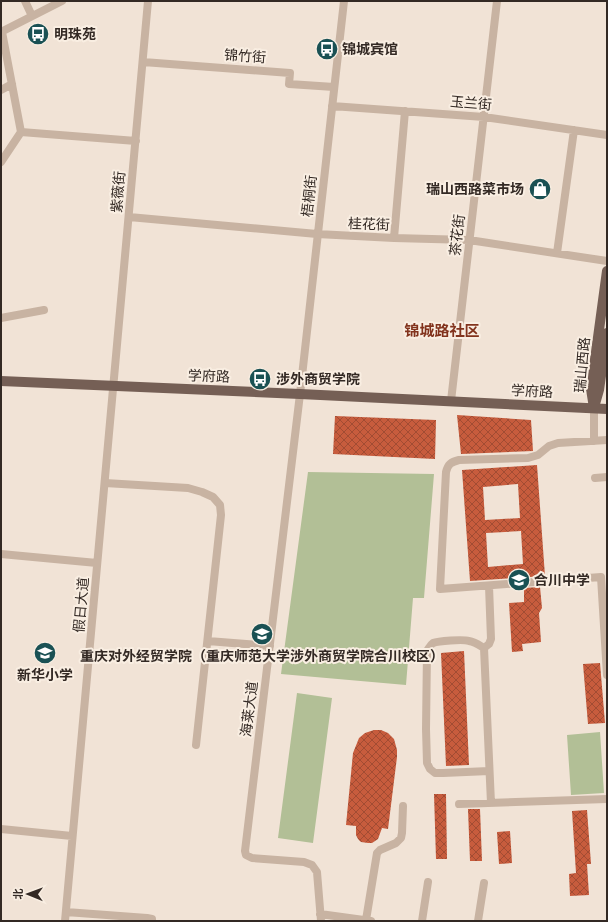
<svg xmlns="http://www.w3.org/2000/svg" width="608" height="922" font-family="'Golos Text','Noto Sans SC',sans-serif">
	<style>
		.green { fill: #b2bf96 }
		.building { fill: url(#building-cross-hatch); fill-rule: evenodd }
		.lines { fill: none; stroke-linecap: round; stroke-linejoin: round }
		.minor { stroke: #c8b3a2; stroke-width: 8 }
		.major { stroke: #755f55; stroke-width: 10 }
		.labels { text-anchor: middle; stroke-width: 4; stroke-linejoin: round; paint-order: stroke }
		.poi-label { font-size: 14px; font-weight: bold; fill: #332924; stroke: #f9eee2; text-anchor: start }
		.street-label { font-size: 14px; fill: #332924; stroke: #f9eee2 }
		.neighbourhood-label { font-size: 15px; font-weight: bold; fill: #82331d; stroke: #f9eee2 }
	</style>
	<defs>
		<pattern id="building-cross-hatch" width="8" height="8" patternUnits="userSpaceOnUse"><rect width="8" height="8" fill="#c75c3d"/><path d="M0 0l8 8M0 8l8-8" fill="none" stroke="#a24c33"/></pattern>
	</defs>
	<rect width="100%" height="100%" fill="#f1e3d6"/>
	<path class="green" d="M308,472L434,474L424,598H413L406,685L281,674Z
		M297,693L332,698L313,843L278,838Z
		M600,732L604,793L571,795L567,735Z"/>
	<path class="building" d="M457,415L531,420L533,451L461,454Z
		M335,416L436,420L435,459L333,454Z
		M537,465L545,576L470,581L462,470ZM518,484L520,518L485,520L483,487ZM521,531L523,564L488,567L486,533Z
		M540,587L542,608L539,613L541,642L522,644L523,651L512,652L509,603L524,602V588Z
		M464,651L469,765L446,766L441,653Z
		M600,663L605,723L588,724L583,664Z
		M374,730H381L388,733L394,739L397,750V757L388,829L382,828L378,839L372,843H368L361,842L358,839L356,835V826L346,825L353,753L359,738L365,733Z
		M434,794H446L447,859H436Z
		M468,809H480L482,861H470Z
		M587,810L591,864H587L589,895L570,896L569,874L576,873L572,811Z
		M510,831L512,863L499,864L497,832Z"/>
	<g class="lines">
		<path class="minor" d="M25,1L32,16
			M1,32L62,1
			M143,62L290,73L289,84L334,87
			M1,90L12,84
			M332,106L484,117L607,135
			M21,132L136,141
			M1,162L21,132L2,32
			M129,217L317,234L394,238L469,240L607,261
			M394,238L405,111
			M557,253L574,130
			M1,318L44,310
			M451,401L497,1
			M594,408V441
			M607,440L558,443L549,446L538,455L528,458L459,460C451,462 448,464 446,472L440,589L601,577L607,675
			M595,478L607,477
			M105,483L188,488L202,492L213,497L220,505L221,515L196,745
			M1,554L97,563
			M489,586L491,639L489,644L484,648L491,803
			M208,641L270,646
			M484,648C479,645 475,642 469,641C463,639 438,641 433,643C430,645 429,648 427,651L426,729L427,763L430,769L435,773H443L489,771
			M459,804L607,799
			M1,829L72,836
			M66,912L147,918L152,919V921
			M320,914L371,921
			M366,920L377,853L380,850L396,843L401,838L402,833L403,806
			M65,921L148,1
			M321,921L317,872L312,865L304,862L252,858L246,855L245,851L300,394L344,1
			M422,921L428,882
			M478,921L484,883"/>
		<path class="major" d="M1,381L300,394L607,409
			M595,404L599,390L607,333
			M594,408L591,389L607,271"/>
	</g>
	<defs>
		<g id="bus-disc" transform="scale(1.15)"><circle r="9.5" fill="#1a5154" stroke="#f9eee2"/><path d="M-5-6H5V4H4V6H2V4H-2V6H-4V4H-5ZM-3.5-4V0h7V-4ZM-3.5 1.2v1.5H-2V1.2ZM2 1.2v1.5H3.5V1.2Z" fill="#fff"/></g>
		<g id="shop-disc" transform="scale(1.15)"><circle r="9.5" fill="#1a5154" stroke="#f9eee2"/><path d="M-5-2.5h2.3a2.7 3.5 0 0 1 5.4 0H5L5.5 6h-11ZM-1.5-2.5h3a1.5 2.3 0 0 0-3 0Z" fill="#fff"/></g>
		<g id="school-disc" transform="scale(1.15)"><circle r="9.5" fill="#1a5154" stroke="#f9eee2"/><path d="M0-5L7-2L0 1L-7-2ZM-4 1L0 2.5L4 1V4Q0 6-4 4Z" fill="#fff"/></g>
		<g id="university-disc" transform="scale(1.15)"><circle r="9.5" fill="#1a5154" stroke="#f9eee2"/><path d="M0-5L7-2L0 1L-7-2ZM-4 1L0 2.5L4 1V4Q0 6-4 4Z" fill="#fff"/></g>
	</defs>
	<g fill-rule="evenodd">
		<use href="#bus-disc" x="38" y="34"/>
		<use href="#bus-disc" x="327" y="49"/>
		<use href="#shop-disc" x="540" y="189"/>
		<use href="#bus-disc" x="260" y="379"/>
		<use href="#school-disc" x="519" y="580"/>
		<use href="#university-disc" x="262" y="634"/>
		<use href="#school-disc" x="45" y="653"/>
	</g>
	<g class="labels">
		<g class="poi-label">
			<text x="54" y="39">明珠苑</text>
			<text x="342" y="54">锦城宾馆</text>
			<text x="524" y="194" text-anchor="end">瑞山西路菜市场</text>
			<text x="276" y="384">涉外商贸学院</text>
			<text x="534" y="585">合川中学</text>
			<text x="262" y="661" text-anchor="middle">重庆对外经贸学院（重庆师范大学涉外商贸学院合川校区）</text>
			<text x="45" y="680" text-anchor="middle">新华小学</text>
		</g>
		<g class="street-label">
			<text transform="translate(245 56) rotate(4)" y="5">锦竹街</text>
			<text transform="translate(471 103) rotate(5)" y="5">玉兰街</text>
			<text transform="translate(118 192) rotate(-85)" y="5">紫薇街</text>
			<text transform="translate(309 196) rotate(-84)" y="5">梧桐街</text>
			<text transform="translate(369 224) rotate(2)" y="5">桂花街</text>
			<text transform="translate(457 235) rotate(-83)" y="5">茶花街</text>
			<text transform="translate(582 365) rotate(-85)" y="5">瑞山西路</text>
			<text transform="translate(209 376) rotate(2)" y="5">学府路</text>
			<text transform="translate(532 391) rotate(3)" y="5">学府路</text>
			<text transform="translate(81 605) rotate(-85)" y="5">假日大道</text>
			<text transform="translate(249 709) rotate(-83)" y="5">海莱大道</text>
		</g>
		<g class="neighbourhood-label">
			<text x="442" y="336">锦城路社区</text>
		</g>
	</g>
	<rect width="608" height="922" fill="none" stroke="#332924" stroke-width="4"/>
	<g transform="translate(28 894) rotate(271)" stroke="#f9eee2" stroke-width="3" paint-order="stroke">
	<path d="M0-3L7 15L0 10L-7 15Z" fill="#332924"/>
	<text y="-6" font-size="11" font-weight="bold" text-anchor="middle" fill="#332924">北</text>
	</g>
</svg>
